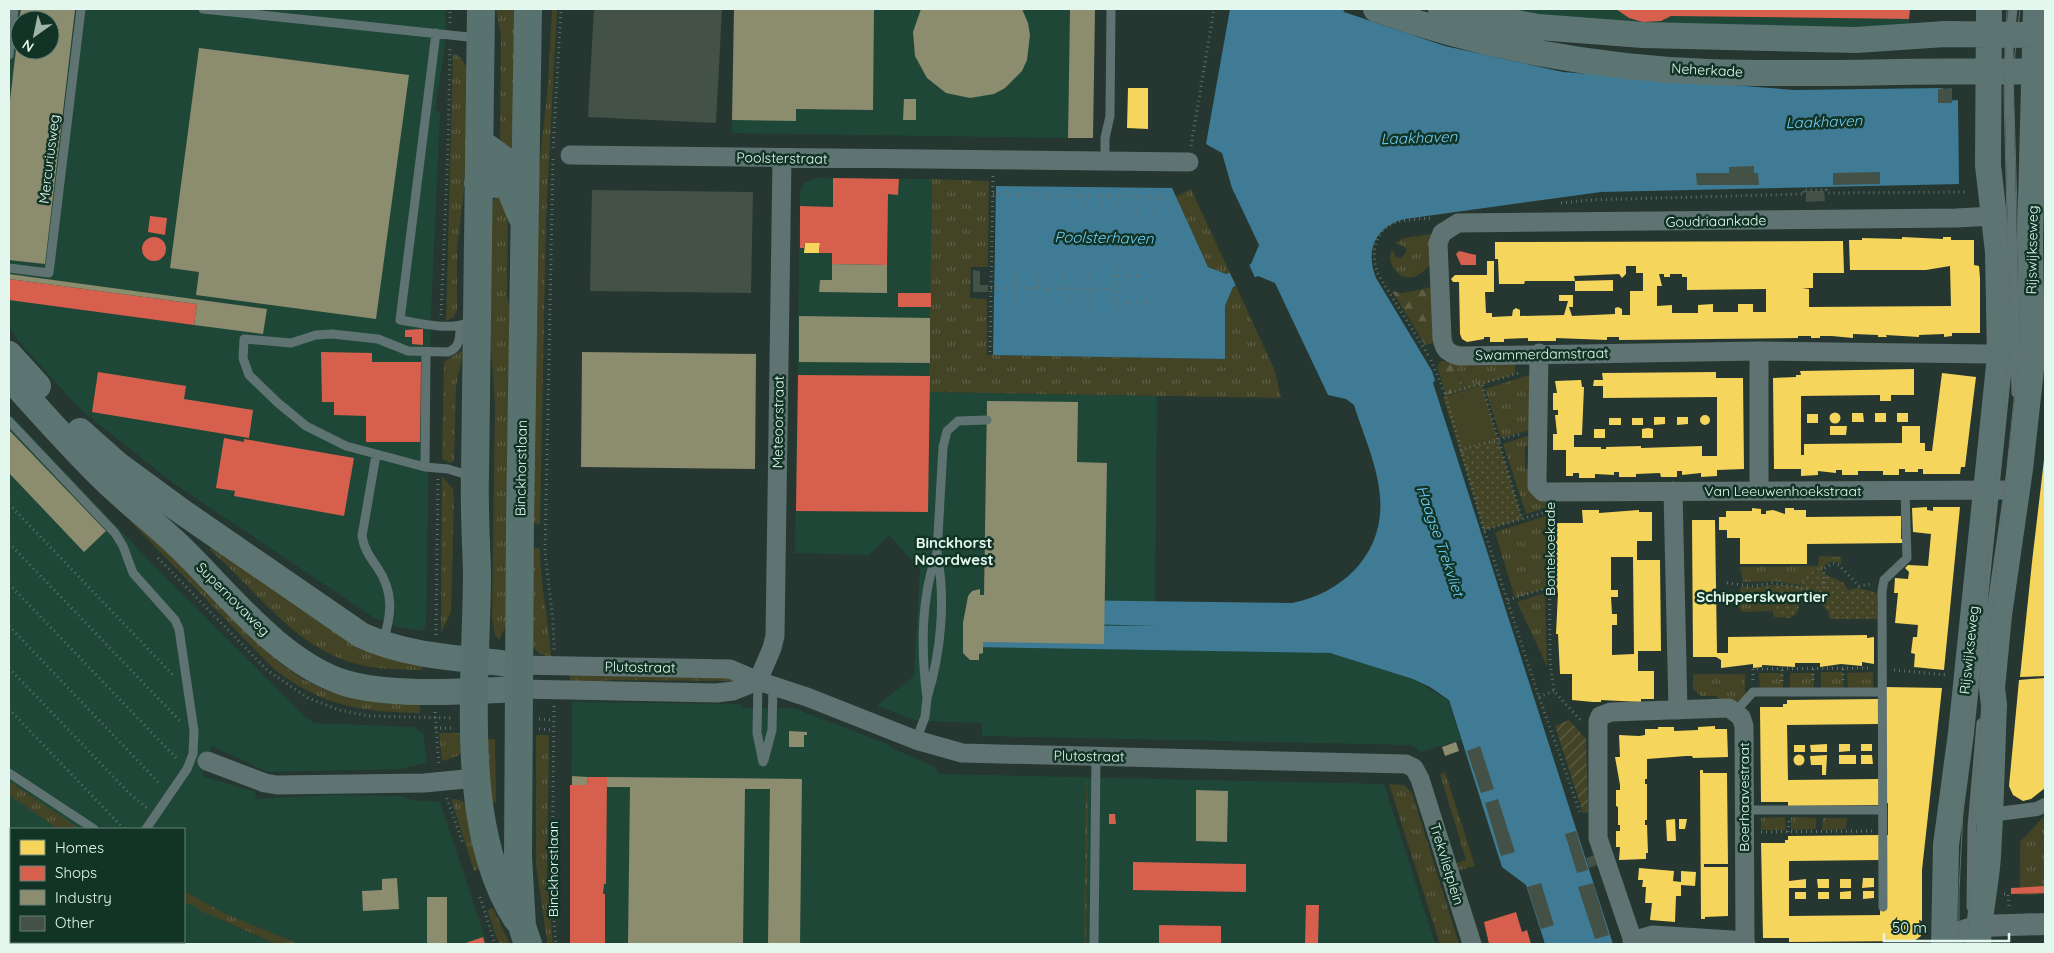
<svg xmlns="http://www.w3.org/2000/svg" width="2054" height="953" font-family="Quicksand,sans-serif">
	<style>
		.built { fill: #1f4738; fill-rule: evenodd }
		.grass { fill: url(#grass-tufts) }
		.forest { fill: url(#forest-firs) }
		.park { fill: url(#park-dots) }
		.garden { fill: url(#garden-furrows) }
		.pitch { fill: #434326 }
		.water { fill: #3f7b94 }
		.pier { fill: #253730 }
		.homes { fill: #f6d55c; fill-rule: evenodd }
		.shops { fill: #d6604d }
		.industry { fill: #8c8c6e }
		.building { fill: #445146 }
		.lines { fill: none; stroke-linecap: round; stroke-linejoin: round }
		.path { stroke: #5f706d; stroke-width: 3; stroke-dasharray: 1 4; stroke-linecap: butt }
		.service { stroke: #5f7372; stroke-width: 9 }
		.pedestrian { stroke: #5f7372; stroke-width: 14 }
		.minor { stroke: #5f7372; stroke-width: 19 }
		.tertiary { stroke: #5f7372; stroke-width: 22 }
		.secondary { stroke: #5c7573; stroke-width: 26 }
		.primary { stroke: #587270; stroke-width: 28 }
		.tram { stroke: #5f706c; stroke-width: 1 }
		.labels { text-anchor: middle; stroke-width: 5; stroke-linejoin: round; paint-order: stroke }
		.street-label { font-size: 14px; fill: #e4f7ee; stroke: #123427 }
		.water-label { font-size: 15px; font-style: italic; fill: #71d0fa; stroke: #123427 }
		.neighbourhood-label { font-size: 15px; font-weight: bold; fill: #e4f7ee; stroke: #123427 }
	</style>
	<defs>
		<pattern id="grass-tufts" width="24" height="20" patternUnits="userSpaceOnUse" patternTransform="scale(1.25)"><rect width="24" height="20" fill="#434326"/><path d="M3 7l-1-3M5 7V3M7 7l1-3M15 17l-1-3M17 17v-4M19 17l1-3" fill="none" stroke="#5e5f46"/></pattern>
		<pattern id="forest-firs" width="22" height="20" patternUnits="userSpaceOnUse" patternTransform="scale(1.25)"><rect width="22" height="20" fill="#434326"/><path d="M5 1l3.5 6h-7zM16 11l3.5 6h-7z" fill="#5e5f46"/></pattern>
		<pattern id="park-dots" width="8" height="8" patternUnits="userSpaceOnUse" patternTransform="scale(1.25)"><rect width="8" height="8" fill="#434326"/><path d="M2 2h.1M6 6h.1" fill="none" stroke="#5e5f46" stroke-width="1.8" stroke-linecap="round"/></pattern>
		<pattern id="garden-furrows" width="10" height="10" patternUnits="userSpaceOnUse" patternTransform="scale(1.25)"><rect width="10" height="10" fill="#434326"/><path d="M-1 1l2-2M0 10L10 0M9 11l2-2" fill="none" stroke="#5e5f46"/></pattern>
	</defs>
	<rect width="100%" height="100%" fill="#253730"/>
	<path class="built" d="M9,9H446L445,46L435,110L440,112L431,314L426,624L423,631L397,627L373,617L173,483L81,410L20,343L9,326ZM20,20H50V50H20Z
		M734,9H1070L1068,138L732,133Z
		M1508,9H1910L1909,25L1852,29L1640,26L1542,16Z
		M815,178L932,179L930,392L1157,396L1155,602L1162,626L1343,656L1413,679L1448,700L1461,740L1421,752L1412,745L982,736V723L918,721L877,706L914,676L920,569L889,535L869,555L795,553L800,192L803,184Z
		M9,413L163,575L303,715L314,723L412,727L423,733L427,763L400,769L268,772L212,746L202,776L256,792L255,799L330,795L402,796L411,800L440,802L487,944H299L224,913L184,891V829H11V942H184V903L193,905L222,921L276,944H9Z
		M572,702L741,704V708H793L890,745L889,747L931,765L940,774L1384,784L1435,944H570Z"/>
	<path class="grass" d="M496,9H519L513,150L500,143L501,36Z
		M552,9H557L546,217L540,524L534,523L530,490L535,207L548,85Z
		M453,53L461,58L467,68L466,174L457,250V310L454,317L446,321Z
		M932,179L989,181L988,267H971L970,298L987,299V355L1225,359V306L1233,287L1236,286L1275,371L1281,398L929,392Z
		M1191,189L1230,273L1226,274L1208,267L1175,197Z
		M498,196L508,204L507,296L511,313L507,623L499,640L495,635L492,619L495,405L489,321L491,202Z
		M1432,234L1433,262C1427,267 1422,274 1414,277C1399,281 1385,263 1392,250L1396,257L1401,258L1407,251L1405,247L1396,243L1404,238Z
		M460,351L463,352L456,386L454,461L451,463L442,459L444,362Z
		M1455,363H1515V374L1464,390Z
		M1532,374L1534,429L1501,438L1485,389Z
		M9,384L262,647C314,696 351,702 420,703V713C361,712 322,706 274,669L66,455Z
		M1533,434V446H1525V469H1534L1546,501V508L1526,514L1503,444Z
		M442,476L453,489L454,501L451,612L441,633Z
		M1546,516V588L1515,598L1495,532Z
		M213,546L422,663V670C400,669 378,670 357,664C293,647 257,590 210,550Z
		M534,548H540C540,585 549,621 551,657L540,654L532,647L527,615Z
		M1819,556L1841,557L1842,564L1833,561L1825,565L1821,572L1816,570L1806,586L1775,581L1743,582L1740,567L1818,566Z
		M1545,593L1547,666L1517,602Z
		M1771,602L1773,611L1743,612L1733,603Z
		M1821,672H1843L1844,688H1821Z
		M1873,672V688H1848L1847,673Z
		M1759,673H1783V688L1760,689Z
		M1790,673H1814V688H1790Z
		M570,674L744,677V681L612,680L570,684Z
		M1693,674H1745V703H1718L1717,696H1701L1693,689Z
		M439,733H466L460,755L442,761Z
		M536,735H549L547,879L553,944H547V941L536,865Z
		M482,739H495L496,802L488,803Z
		M1445,772L1475,866L1456,871L1454,864L1466,860L1440,774Z
		M1086,778L1088,810L1086,944H1084Z
		M9,781L80,829H58L9,795Z
		M1389,784L1404,785L1412,793L1459,944H1440Z
		M451,799C481,798 477,847 480,869L474,871Z
		M2045,815V894L2020,895V842Z
		M1785,817L1786,830H1761V818Z
		M1791,817L1816,818V829L1791,830Z
		M1823,818H1847L1846,829L1822,830Z
		M184,891L224,913L299,944H276L201,911L193,905L184,903Z
		M493,908L510,944H499L487,910Z"/>
	<path class="forest" d="M1433,287L1434,343L1425,345L1392,291L1402,293Z
		M1441,361L1455,363L1464,390L1446,395L1437,366Z"/>
	<path class="park" d="M1498,440L1522,519L1484,530L1460,450Z
		M1816,570L1844,583L1848,590L1858,588L1877,593V619H1830L1828,611L1818,600L1800,603L1796,614L1790,618L1774,617L1771,602L1733,603L1742,586L1753,588L1771,585L1806,586L1804,579L1808,571Z"/>
	<path class="garden" d="M1569,720L1586,739L1588,812L1583,813L1555,726Z"/>
	<path class="pitch" d="M1482,385L1498,440L1460,450L1443,397Z"/>
	<path class="water" d="M1230,9H1343L1344,12L1445,46L1563,72L1795,90L1943,88V101L1958,100L1961,184L1601,192L1405,219C1375,226 1365,251 1376,278L1432,371L1435,380L1433,383L1613,944H1545L1526,885L1502,867L1449,700L1430,687L1413,679L1330,653L972,647V625L1159,626L972,621L973,599L1292,603C1344,593 1385,552 1380,497C1378,466 1363,434 1354,405L1346,399L1328,395L1275,283L1258,276L1233,287L1225,306V359L993,355L996,186L1172,188L1208,267L1226,274L1251,264L1259,245L1232,188L1222,153L1206,144Z"/>
	<path class="pier" d="M1958,98L1961,101L2045,99V157L1963,158L1964,184L1959,187Z
		M1248,262L1256,280L1237,288L1229,271Z"/>
	<path class="homes" d="M1128,88H1148V129L1127,128Z
		M1902,237L1943,239V237H1951V240H1974V265L1979,266L1980,278V333H1952V336L1944,337V334L1919,335V337L1886,335L1887,337H1878V335L1853,334V338L1832,336H1820V338H1811V336H1798V338L1619,340V337H1607V340L1556,338V341H1528V338L1504,339V342H1490V337H1484V339L1467,342L1462,339L1460,334L1459,282H1453L1451,279L1455,275H1487V261H1494V292H1485L1486,313H1492V317L1512,316L1513,310L1516,308L1520,310V316L1564,315L1568,301H1559V295H1573V307H1569L1572,316L1615,314V308L1618,307L1622,309V315H1630V291H1643V273H1636V266H1626V274L1622,278L1619,274L1574,276L1575,281L1613,280V291H1575V281H1525L1524,284H1499L1498,259H1495V242L1843,241L1844,273H1813V288H1802L1809,289V307L1951,306L1950,266L1926,270H1850L1849,240H1862V238L1902,239ZM1659,274H1664V277H1670V274H1682V277H1687V290L1766,289V312H1753V304H1738V312H1713V304L1698,305V313H1672V305L1657,306V286H1662Z
		M805,243H820L819,253H804Z
		M1914,369V395H1891V401H1880V395L1801,396V455H1804V444L1902,443V426H1920V443H1925V451H1932L1942,373L1976,377L1965,467H1961L1960,474H1923V469H1918V472H1905V469H1899V475H1883V471H1858V475H1842V470H1836V473L1818,471V475L1801,476V469H1774L1773,378L1796,377V375H1801L1800,371Z
		M1716,372V378H1743L1744,469L1717,470V476L1701,477V473L1682,475V471H1677V477H1661L1660,473L1636,474V477H1619V472H1614V475L1595,474V478H1579V473H1573V476H1566V450H1553V434H1557L1555,415H1558V410H1553V393H1557L1555,381L1581,380L1582,387H1584L1582,435H1574V447H1601V449H1606V447L1641,446V448L1702,446V456H1717V397L1603,398V386H1593L1594,380H1603L1602,373Z
		M1829.5 418a5.5 5.5 0 1 1 11 0a5.5 5.5 0 1 1-11 0Z
		M1852,413H1863L1864,422H1852Z
		M1875,413H1886V422H1875Z
		M1897,413H1908V422H1897Z
		M1807,414H1818V423H1807Z
		M1700 420a5 5 0 1 1 10 0a5 5 0 1 1-10 0Z
		M1654,417H1665V424L1654,425Z
		M1677,417H1688V424L1677,425Z
		M1609,418H1621V425H1609Z
		M1632,418H1643V425H1632Z
		M1830,426H1847L1846,435H1830Z
		M1648,428L1653,429V438H1642V429Z
		M1594,429H1605V438H1594Z
		M2044,460L2045,676L2020,677L2032,562Z
		M1927,507V510L1933,511V507H1960L1944,670L1914,667L1915,654L1911,653L1913,637H1917L1918,625L1895,623L1898,593H1894L1895,578L1908,579L1909,572L1905,568L1908,565L1928,566L1931,534L1913,532L1912,508Z
		M1752,508L1761,509V514H1766V511L1773,510L1785,514V508H1794V510H1806V517L1901,516V539H1904V543L1807,544V564H1740V538H1727V530H1719V517H1726V511H1752Z
		M1582,510H1599V513L1639,510V512H1652V541H1637V560H1660L1661,651H1638V671H1654V699H1641V702L1601,700V702H1593L1572,700V674H1560L1558,634H1556L1558,593H1555V577H1557L1555,536H1557V523H1583ZM1611,557H1633L1634,654L1612,655V625H1617V614H1612L1611,597H1618V590H1611Z
		M1692,520H1715L1717,653H1728V637L1867,635V638L1874,637V664L1862,662V666L1841,664L1820,667V663H1795V667L1762,665V667L1753,668V664L1721,668V660L1716,657H1693Z
		M2045,678V788L2031,799L2023,801L2013,795L2009,786L2019,680Z
		M1885,687L1942,688L1922,870V921L1919,920L1921,936L1914,941L1789,942V938H1763L1761,843H1785V840H1788V836L1880,835V860L1789,861V881L1806,879V888H1789V916L1880,915V910H1885V835H1888V803H1885Z
		M1878,699V724L1787,725L1788,780L1879,779V805L1788,806V802H1761L1760,707H1783V704H1787V700Z
		M1715,726V729H1727L1728,757L1693,758L1692,756H1686L1647,759V779H1645V784H1647V820H1645V825H1647L1648,853H1646V859L1619,860L1620,847H1616V831H1620V825H1618V807L1616,806V790H1620V785L1615,757H1620L1619,735L1639,736L1645,735V729H1658V727H1674V731L1698,730V727Z
		M1827,744V752H1811L1810,745Z
		M1839,744H1850V751L1839,752Z
		M1861,744H1872V751H1861Z
		M1794,745H1805V752H1794Z
		M1793.5 760a5.5 5.5 0 1 1 11 0a5.5 5.5 0 1 1-11 0Z
		M1827,755L1826,775H1822V765H1811L1810,756Z
		M1839,755H1856V764H1839Z
		M1861,755H1872L1873,764H1861Z
		M1700,770H1703V773H1727L1728,864H1704V867H1728V916L1705,917V919H1701Z
		M1675,819L1676,841H1667L1666,820Z
		M1679,819H1687L1685,829H1679Z
		M1639,868L1674,871L1673,881L1681,882V871L1696,872L1695,886L1681,885V896H1676L1675,922L1650,920L1652,903H1645L1646,887H1642L1643,880H1638Z
		M1863,878H1874V887L1862,888Z
		M1817,879H1829V888H1818Z
		M1840,879H1851V888H1840Z
		M1851,891V899H1840V892Z
		M1863,891H1874V898L1863,899Z
		M1795,892H1806V899H1795Z
		M1818,892H1829V899H1818Z"/>
	<path class="shops" d="M1616,9H1910L1909,19L1671,16L1661,21L1643,22L1629,18Z
		M833,178L899,179L898,195L888,194L887,265L832,264V253H819L820,243H805L804,248H800V206L833,207Z
		M150,216L167,218L165,235L148,232Z
		M142 249a12 12 0 1 1 24 0a12 12 0 1 1-24 0Z
		M1459,251L1476,255V265H1461L1456,254Z
		M9,279L197,304L194,325L9,300Z
		M898,293H931V307H898Z
		M423,329V345L412,344V337H405V330Z
		M321,352L372,353V362H421L420,442H366V416L334,415V402H322Z
		M98,372L186,386L184,399L253,410L249,438L92,412Z
		M798,375L930,376L928,512L796,511Z
		M224,438L244,442V439L354,458L344,516L234,496L235,491L216,488Z
		M588,777H607L606,884H604L603,894H605V944H570V785H587Z
		M1109,814H1115L1116,824H1109Z
		M1133,862L1246,864V892L1133,890Z
		M2045,886V893L2011,894V888Z
		M1306,905H1319L1318,944H1305Z
		M1516,912L1522,932L1527,930L1531,944H1489L1484,922Z
		M1159,925L1221,926V944H1159Z
		M483,937L485,944H463Z"/>
	<path class="industry" d="M21,9L75,10L45,264L9,260V109L19,24L20,50H50V20H19Z
		M734,9H874L873,110L796,109V121L732,120Z
		M921,9H1022L1028,23L1030,35L1027,60L1022,71L1005,88L994,94L970,98L946,93L927,78L915,56L913,32Z
		M1070,9H1095L1093,138H1068Z
		M199,48L409,75L376,319L196,295L199,272L170,268Z
		M904,99H916V120H903Z
		M832,264L887,265V293L819,292L820,280H832Z
		M9,274L267,309L263,334L194,325L197,304L9,279Z
		M799,316L930,318V363L799,362Z
		M582,352L756,354L755,469L581,467Z
		M987,401L1078,402L1077,462L1107,463L1104,644L983,642V653L979,654V660H970L963,653V623L968,596L972,591L980,589V595H984Z
		M9,430L106,531L84,552L9,473Z
		M789,731L807,732V735H804V747H789Z
		M1456,742L1459,751L1445,756L1442,747Z
		M572,776L588,777L587,785H572Z
		M607,777L802,779L800,944H768L770,789H745L743,944H628L630,787H607Z
		M1196,790L1228,791L1227,842L1196,841Z
		M397,878L399,909L363,911L362,891L382,890V879Z
		M427,897H447V944H427Z"/>
	<path class="building" d="M594,9H722L716,123L588,117Z
		M1952,88V103H1938V89Z
		M1754,166V173H1758L1759,185H1697L1696,173H1729V167Z
		M1880,172V184L1833,185V173Z
		M592,190L753,192L751,293L590,291Z
		M1806,191H1824L1825,201L1806,202Z
		M973,270L980,271V285H988V292H973Z
		M1480,746L1494,789L1481,793L1467,751Z
		M1498,799L1515,852L1501,856L1485,803Z
		M1576,831L1588,870L1577,873L1565,834Z
		M1594,855L1597,865L1589,868L1586,858Z
		M1541,883L1554,925L1541,929L1527,887Z
		M1593,883L1609,935L1595,939L1578,887Z"/>
	<g class="lines">
		<path class="path" d="M450,23V9
			M1191,146L1214,9
			M553,148L561,9
			M553,159L545,553L553,621L554,650
			M993,194L1166,197
			M1017,195V209
			M1084,196V213
			M1102,196V213
			M1561,203L1588,200L1804,194L1803,190H1826L1827,193L1965,192
			M1033,209V195
			M1049,210V195
			M1066,213V196
			M1119,213V197
			M1137,214V197
			M1154,214L1155,197
			M1064,263V289
			M1116,276H1144
			M991,288L1116,289
			M1015,288L1016,265
			M1033,288V306
			M1039,288V263
			M1089,289V263
			M1116,302L1147,303
			M1016,303V288
			M1050,307V289
			M1069,309V289
			M1091,312V289
			M441,315L448,150L450,47
			M1116,317V261
			M990,352L993,176
			M1428,355L1379,276C1370,257 1373,229 1397,222C1407,219 1421,219 1433,218
			M1431,360L1445,394L1484,530L1539,697L1580,812
			M1482,385L1522,519
			M1445,394L1519,373
			M1460,450L1520,434
			M9,504L174,676
			M1549,509L1550,661L1554,691L1582,722
			M1484,530L1549,511
			M9,543L180,721
			M158,558L267,670L308,698L339,710L369,716L453,718
			M1727,583L1752,586L1772,583L1794,586L1817,593C1830,587 1822,580 1824,569L1833,563L1839,565L1859,586L1872,584
			M9,584L178,760
			M1508,600L1550,587
			M9,626L160,784
			M436,635L438,479
			M9,668L130,794L147,808
			M1813,669V681
			M1894,670L1948,675
			M1753,680V669L1871,668
			M1843,680V668
			M1782,681V669
			M1539,697L1554,691
			M554,706L552,898L556,944
			M9,709L124,829
			M435,712L439,765
			M539,719L553,720
			M435,728H453
			M539,729L553,730
			M447,798L463,844
			M1761,832L1872,831
			M1788,832L1789,820
			M2004,894H2008L2009,906
			M480,897L495,944"/>
		<path class="service" d="M203,9L478,38
			M2013,9L2009,44V93L2016,393
			M436,33L400,320C419,323 447,330 464,324
			M9,55L14,9
			M1105,161V138L1110,116L1111,9
			M9,268L49,273L81,9
			M426,352L425,467L346,446L306,426L277,402L249,375L243,358L244,339L291,343L316,335L332,334L378,339L408,351L448,352C460,348 460,337 460,326
			M9,421L115,533L123,546L133,573L175,620L179,629L194,731L193,754L187,769L146,829
			M376,455L362,536C364,549 370,557 377,567C394,592 392,614 383,641
			M425,467L448,469L471,476
			M937,553C946,600 941,653 927,698C921,651 921,597 937,553Z
			M937,553L943,447L947,431L958,421L987,420
			M758,681L757,733L763,762
			M1736,711L1753,692H1881
			M916,740L925,717L927,698
			M764,760L772,730L773,685
			M9,773L94,829
			M1744,810H1882
			M1883,907L1882,591L1884,580L1907,558L1905,491
			M1971,907L1972,827L1981,723
			M1094,944L1096,756"/>
		<path class="pedestrian" d="M1990,815L2037,809L2045,805"/>
		<path class="minor" d="M570,155L1189,162
			M1993,216L1956,218L1458,223L1442,233L1438,243L1442,338C1444,350 1448,353 1459,356L1759,351L1988,354L2000,356
			M1759,351V491
			M1539,353L1537,481V486L1543,492L2017,490
			M1673,491L1678,710
			M519,665L730,669L758,681L807,697L916,740L962,753L1406,764L1414,768L1420,779L1472,944
			M758,681L772,648L775,636L782,158
			M519,689L716,693L733,691L758,681
			M207,761L265,783L277,785L424,783L476,778
			M1632,941L1653,935L1732,940L1746,944
			M1634,944L1598,838V721L1600,716L1611,712L1729,708L1741,717L1744,726L1745,943"/>
		<path class="tertiary" d="M1945,937L1979,926L2045,924"/>
		<path class="secondary" d="M1376,9C1481,47 1597,68 1709,72C1821,76 1933,69 2045,72
			M1441,9L1538,27L1643,35L1856,40L1945,34L2045,35
			M9,354L38,386
			M9,377C41,413 73,449 107,482C130,504 155,523 178,545C227,592 279,662 345,683C392,697 469,691 519,689
			M80,431L117,464L181,511L361,635C410,658 466,658 519,665
			M1944,944L1946,845L1961,733L2000,356L1998,252L1988,165L1989,9
			M1978,944C1979,914 1986,886 1988,856C1991,806 1992,756 1994,705L1992,688L1999,615L2020,469L2032,360L2030,240L2036,9"/>
		<path class="primary" d="M481,9C480,164 476,319 475,474C474,507 476,539 477,571C477,677 457,826 517,919
			M528,9L520,522L518,857L522,926L528,944
			M479,142L506,162L525,163
			M478,183L503,184L509,186L522,217"/>
		<path class="tram" d="M1959,944V891L1964,791L2010,342L2004,94L2007,9
			M1968,944L1972,805L2019,352L2020,314L2013,71L2020,9"/>
	</g>
	<g class="labels">
		<g class="street-label">
			<text transform="translate(1707 70) rotate(3)" y="5">Neherkade</text>
			<text transform="translate(782 158) rotate(1)" y="5">Poolsterstraat</text>
			<text transform="translate(49 159) rotate(-83)" y="5">Mercuriusweg</text>
			<text transform="translate(1716 221) rotate(-1)" y="5">Goudriaankade</text>
			<text transform="translate(2032 250) rotate(-89)" y="5">Rijswijkseweg</text>
			<text transform="translate(1542 354) rotate(-1)" y="5">Swammerdamstraat</text>
			<text transform="translate(778 422) rotate(-89)" y="5">Meteoorstraat</text>
			<text transform="translate(521 468) rotate(-89)" y="5">Binckhorstlaan</text>
			<text x="1783" y="496">Van Leeuwenhoekstraat</text>
			<text transform="translate(1550 549) rotate(-90)" y="5">Bontekoekade</text>
			<text transform="translate(233 599) rotate(45)" y="5">Supernovaweg</text>
			<text transform="translate(1969 650) rotate(-84)" y="5">Rijswijkseweg</text>
			<text transform="translate(640 667) rotate(1)" y="5">Plutostraat</text>
			<text transform="translate(1089 756) rotate(1)" y="5">Plutostraat</text>
			<text transform="translate(1744 797) rotate(-90)" y="5">Boerhaavestraat</text>
			<text transform="translate(1447 864) rotate(73)" y="5">Trekvlietplein</text>
			<text transform="translate(553 869) rotate(-90)" y="5">Binckhorstlaan</text>
		</g>
		<g class="water-label">
			<text transform="translate(1824 122) rotate(-2)" y="5">Laakhaven</text>
			<text transform="translate(1419 138) rotate(-2)" y="5">Laakhaven</text>
			<text transform="translate(1104 238) rotate(1)" y="5">Poolsterhaven</text>
			<text transform="translate(1440 541) rotate(71)" y="5">Haagse Trekvliet</text>
		</g>
		<g class="neighbourhood-label">
			<text x="954" y="548">Binckhorst<tspan x="954" dy="17">Noordwest</tspan></text>
			<text x="1762" y="602">Schipperskwartier</text>
		</g>
	</g>
	<rect width="2054" height="953" fill="none" stroke="#e4f7ee" stroke-width="20"/>
	<rect x="10" y="828" width="175" height="115" fill="#123427" stroke="#668277"/>
	<rect x="20" y="840" width="25" height="15" fill="#f6d55c" stroke="#668277"/>
	<text x="55" y="853" font-size="15" fill="#e4f7ee">Homes</text>
	<rect x="20" y="866" width="25" height="15" fill="#d6604d" stroke="#668277"/>
	<text x="55" y="878" font-size="15" fill="#e4f7ee">Shops</text>
	<rect x="20" y="890" width="25" height="15" fill="#8c8c6e" stroke="#668277"/>
	<text x="55" y="903" font-size="15" fill="#e4f7ee">Industry</text>
	<rect x="20" y="916" width="25" height="15" fill="#445146" stroke="#668277"/>
	<text x="55" y="928" font-size="15" fill="#e4f7ee">Other</text>
	<g transform="translate(35 35) rotate(213)"><circle r="24" fill="#123427" stroke="#668277"/>
	<path d="M0-4L9 19L0 12L-9 19Z" fill="#a1b4ac"/>
	<text y="-8" font-size="14" font-weight="bold" text-anchor="middle" fill="#e4f7ee">N</text>
	</g>
	<path d="M1884 933v8h125v-8" fill="none" stroke="#e4f7ee" stroke-width="2.5"/>
	<text x="1892" y="933" font-size="15" fill="#e4f7ee" stroke="#123427" stroke-width="4" paint-order="stroke">50 m</text>
</svg>
